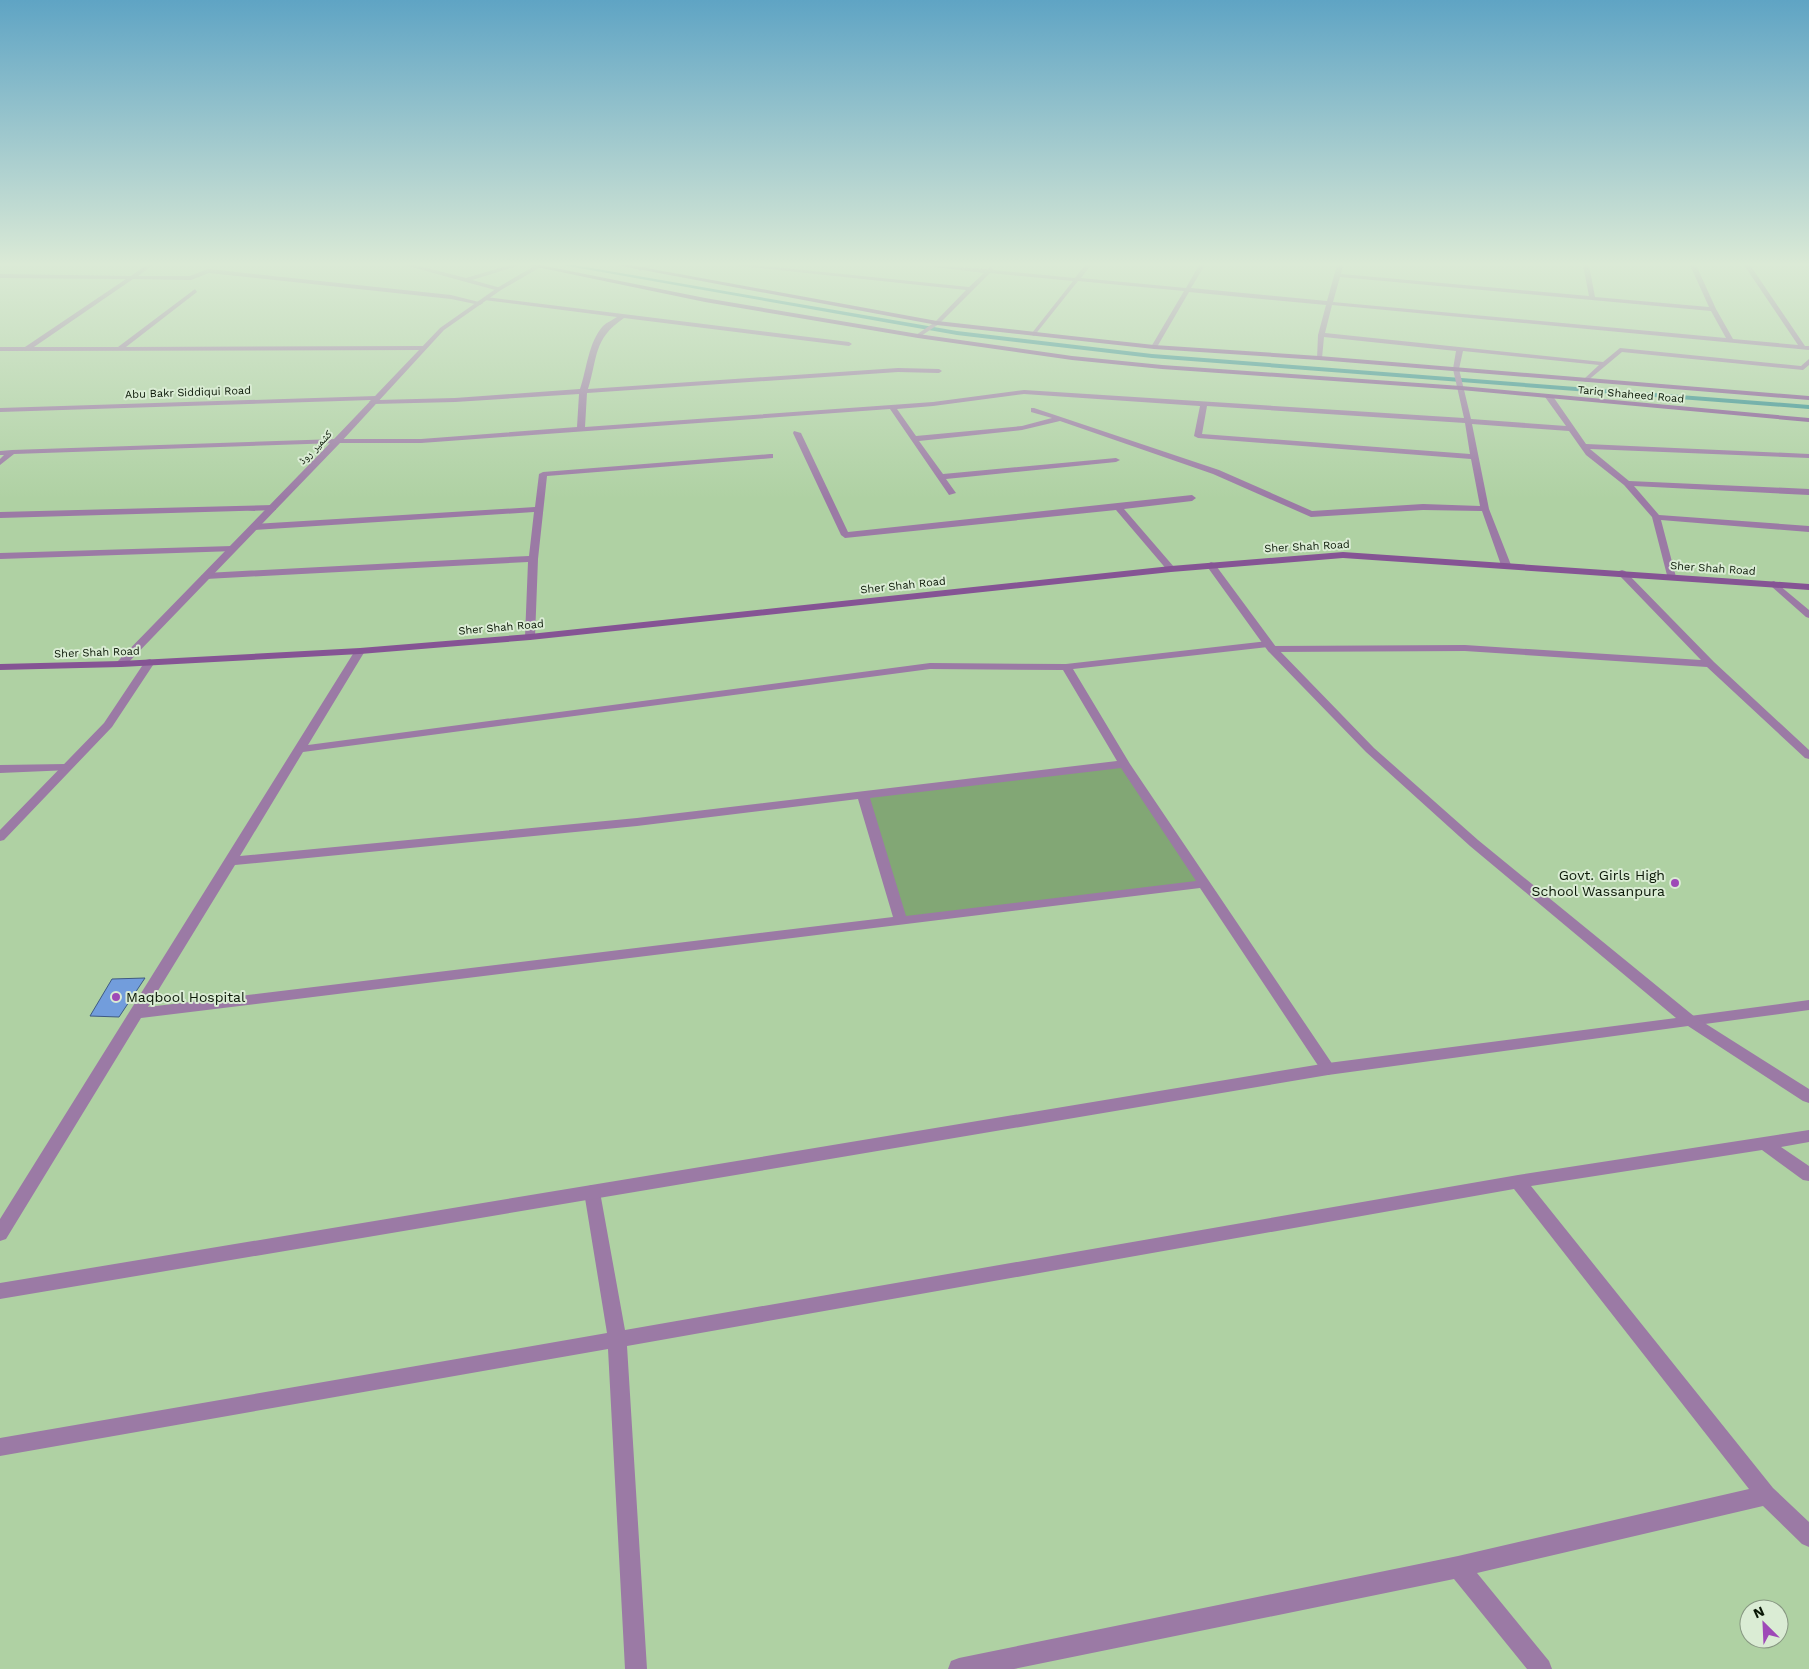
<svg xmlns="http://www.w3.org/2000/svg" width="1809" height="1669" font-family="'Work Sans','Noto Naskh Arabic',sans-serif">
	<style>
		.green { fill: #82a775 }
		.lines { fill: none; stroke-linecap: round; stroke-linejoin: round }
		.stream { fill: #318c8e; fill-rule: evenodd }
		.building { fill: #729ddc; stroke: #3f5a82 }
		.service { fill: #9b7aa5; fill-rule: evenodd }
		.minor { fill: #9b7aa5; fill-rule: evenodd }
		.tertiary { fill: #9b7aa5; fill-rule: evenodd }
		.secondary { fill: #855494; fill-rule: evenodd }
		.poi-dot { fill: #9e49b7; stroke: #daecd4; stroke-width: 2 }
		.labels { text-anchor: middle; stroke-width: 4; stroke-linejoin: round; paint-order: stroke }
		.far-street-label { font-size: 11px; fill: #0a1706; stroke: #daecd4 }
		.poi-label { font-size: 14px; fill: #0a1706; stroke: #daecd4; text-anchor: end }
	</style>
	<rect width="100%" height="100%" fill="#afd1a3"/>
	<path class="green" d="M1124,764L1203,884L901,920L863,795Z"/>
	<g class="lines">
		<path class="stream" d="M562,265H574L957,331L1152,354L1809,405V409L1152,358L957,335Z"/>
	</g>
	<path class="building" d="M145,978L119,1017L90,1016L112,979Z"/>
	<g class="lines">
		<path class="service" d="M150,659L155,662L112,727L4,840L0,841V830L104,723L146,660Z"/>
		<path class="minor" d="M146,265H153L138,276H190L208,269L451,295L483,303L480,305L451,299L209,273L191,280L133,279L34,347H118L195,289L197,292L126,347L423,346L426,348L423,350L0,351V347H25L126,279L0,278V274L131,276Z
			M404,265H415L466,278L510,265H520L472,280L501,288L499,291Z
			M647,265H657L640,271L637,269Z
			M732,265H755L969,287L984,273L919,265L987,269L991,267L993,270L1075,278L1085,265H1091L1081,278L1186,288L1199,265H1205L1191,288L1327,301L1337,265H1343L1341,274L1589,296L1583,265H1589L1595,297L1709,307L1690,265H1696L1716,309L1733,339L1798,345L1744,265H1750L1805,346H1809V350L1332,305L1325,333L1603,362L1620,348L1801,366L1809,359V365L1803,370L1622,352L1586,382L1584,381V379L1599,365L1463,351L1459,369L1471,419L1566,426L1545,397L1549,395H1552L1586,444L1809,454V458L1590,449L1629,481L1809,489V495L1634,486L1659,515L1809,526V532L1661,520L1676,577L1674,579H1668L1652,517L1624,485L1586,455L1569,431L1472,424L1489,509L1511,565L1506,568L1501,565L1482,511L1423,510L1311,517L1213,474L1060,421L1022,430L919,441L943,474L1116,458L1120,460L1116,462L946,479L956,493L949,495L890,409L421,443H337L14,454L0,465V459L4,455H0V451L12,450L337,439H421L577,427L579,394L455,402L373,404L369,402L371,400L0,412V408L376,396L380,398L378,400L455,398L580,389C587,369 588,343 603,326C607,322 613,320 617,317L484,300L486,297L849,342L852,344L849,346L624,318C593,339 598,357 588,389L898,368L939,369L942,371L939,373L898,372L587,393L585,427L933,402L1024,390L1464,418L1453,369L1456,351L1324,337L1322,358L1317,359L1318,335L1326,305L1189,292L1157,347L1154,349L1151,347L1184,291L1078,281L1034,336L1032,335V333L1073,281L990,273L939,324L918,338L915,336L916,335L935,322L966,290ZM1340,277L1711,311L1726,338L1333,302ZM1024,394L1200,406L1194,436L1198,438L1471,459L1480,506L1423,504L1312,511L1219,470L1034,408H1031V412L1052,418L1022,426L916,436L897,409L933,406ZM1207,406L1465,423L1470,454L1202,434Z
			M794,431L801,433L848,532L1192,495L1196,498L1192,501L1124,509L1174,567V571H1168L1116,510L845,538L841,535L793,433Z
			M770,454H773V458L547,476L538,559L535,637L530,640L525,637L528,562L206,579L201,576L206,573L529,556L534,512L254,530L250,527L254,524L535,507L539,474L543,472Z
			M273,505L276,506V510L0,518V512Z
			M232,546L235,547V551L0,559V553Z
			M1622,570L1625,571L1714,662L1809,750V759L1805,758L1707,667L1465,651L1272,652L1268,651V647L1073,669L1130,764L1333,1065L1336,1069L1333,1073L1328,1075L1323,1073L1200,888L141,1018L6,1239L0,1241V1219L356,649H364L365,651L308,745L930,663L1066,664L1268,641L1272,642V646L1465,645L1701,660L1619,575V571ZM930,669L1063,670L1117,761L637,818L240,856L303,752ZM1121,768L1196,881L906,916L870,798ZM858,799L893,917L148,1007L235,865L637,826Z
			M1774,581L1809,610V618L1806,617L1771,586V582Z
			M66,764L70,766L72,768L70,770L0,773V765Z
			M1809,1000V1010L1690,1026L1685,1025L1683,1021L1685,1017L1690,1016Z
			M1809,1130V1142L1781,1147L1809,1166V1181L1803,1180L1762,1150L1531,1186L1773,1488L1809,1522V1547L1802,1544L1763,1506L1477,1573L1549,1661L1552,1669H1527L1454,1579L1014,1669H948L951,1661L959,1658L1458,1556L1749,1489L1514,1189L627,1346L647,1669H625L608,1349L0,1456V1438L607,1333L584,1192L586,1187L592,1185L598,1187L600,1192L625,1330L1518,1175Z"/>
		<path class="tertiary" d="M536,265H544L501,290L444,330L340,443L125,666H117L116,664L117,662L334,439L440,328L497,288Z
			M1211,562L1214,563L1276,647L1374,748L1478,840L1695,1017L1809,1089V1103L1803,1101L1688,1026L1328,1075L0,1299V1283L1328,1063L1676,1018L1470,846L1366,752L1268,651L1206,565Z"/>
		<path class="secondary" d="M527,265H540L705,298L918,334L1072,356L1162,365L1461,386L1809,418V422L1461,390L1162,369L1072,360L918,338L705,302Z
			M616,265H630L937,321L1053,334L1154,345L1319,356L1809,396V400L1319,360L1154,349L937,325Z
			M1343,552L1809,584V590L1343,558L1171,572L530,640L360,654L121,667L0,670V664L121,661L360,648L530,634L1171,566Z"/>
	</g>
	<linearGradient id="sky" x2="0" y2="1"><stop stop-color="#5fa4c4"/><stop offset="0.53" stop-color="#dbead6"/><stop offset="1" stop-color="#dbead6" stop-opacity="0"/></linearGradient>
	<rect width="1809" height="499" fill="url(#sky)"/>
	<g class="poi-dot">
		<circle cx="1675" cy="883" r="5"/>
		<circle cx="116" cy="997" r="5"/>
	</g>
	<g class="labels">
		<g class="far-street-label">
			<text transform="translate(188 392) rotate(-2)" y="4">Abu Bakr Siddiqui Road</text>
			<text transform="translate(1631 394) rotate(5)" y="4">Tariq Shaheed Road</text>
			<text transform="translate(315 447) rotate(-46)" y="4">کشمیر روڈ</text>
			<text transform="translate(1307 546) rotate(-3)" y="4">Sher Shah Road</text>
			<text transform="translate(1713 568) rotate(4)" y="4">Sher Shah Road</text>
			<text transform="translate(903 585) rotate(-6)" y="4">Sher Shah Road</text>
			<text transform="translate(501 627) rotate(-5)" y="4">Sher Shah Road</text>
			<text transform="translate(97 652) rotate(-2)" y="4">Sher Shah Road</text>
		</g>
		<g class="poi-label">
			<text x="1665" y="880">Govt. Girls High<tspan x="1665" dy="16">School Wassanpura</tspan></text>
			<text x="126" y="1002" text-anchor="start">Maqbool Hospital</text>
		</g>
	</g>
	<g transform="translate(1764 1624) rotate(336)"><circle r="24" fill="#daecd4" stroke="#879782"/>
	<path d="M0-4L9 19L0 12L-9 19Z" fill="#9e49b7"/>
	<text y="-8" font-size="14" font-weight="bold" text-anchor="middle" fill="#0a1706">N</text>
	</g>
</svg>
